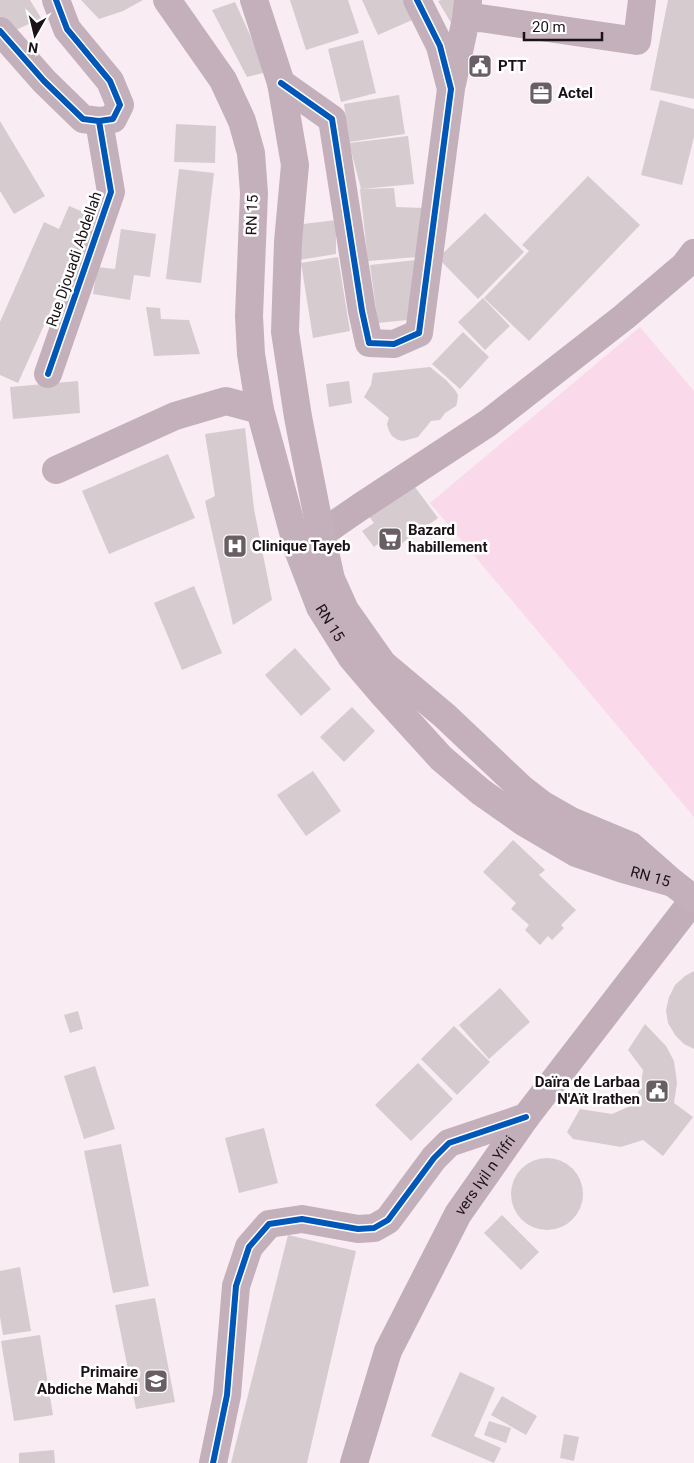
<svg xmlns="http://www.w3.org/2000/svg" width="694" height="1463" font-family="Roboto,sans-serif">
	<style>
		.green { fill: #fadaea }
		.building { fill: #d6ccd0 }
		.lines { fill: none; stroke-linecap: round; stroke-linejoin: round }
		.minor { stroke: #c3b0ba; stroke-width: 28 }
		.secondary { stroke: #c2aeb9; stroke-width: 28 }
		.primary { stroke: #c4b0bb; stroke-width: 28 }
		.cycleway-casing { stroke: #fff; stroke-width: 9 }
		.cycleway { stroke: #0057b8; stroke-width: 6 }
		.labels { text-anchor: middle; stroke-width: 5; stroke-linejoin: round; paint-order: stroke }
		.poi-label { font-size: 15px; font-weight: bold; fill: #1b1217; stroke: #fff; text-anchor: start }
		.street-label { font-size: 15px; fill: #1b1217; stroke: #fff }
	</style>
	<rect width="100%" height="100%" fill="#f9ecf2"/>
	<path class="green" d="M640,327L694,391V817L430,503Z"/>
	<path class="building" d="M0,0H30L41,18L10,33L0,16Z
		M81,0H143L123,11L99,19Z
		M290,0H348L359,33L306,50Z
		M362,0H411L419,17L378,35Z
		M441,0H459L453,26L438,1Z
		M668,0H694V99L650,90Z
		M235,2L267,72L247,77L212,10Z
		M363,40L376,93L341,102L328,49Z
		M399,95L405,134L349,142L344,104Z
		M660,100L694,109V137L682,185L641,175Z
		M0,121L45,196L14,214L0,191Z
		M176,124L216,126L215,163L174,162Z
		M408,136L414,184L361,189L349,143Z
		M179,169L214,173L201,283L166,279Z
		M588,176L640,225L529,341L484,298L529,251L522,245Z
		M394,188L396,207L425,208L417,257L368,261L360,189Z
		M69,206L93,216L18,383L0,375V322L44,222L59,229Z
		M485,213L524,252L478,299L438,258Z
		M336,220V254L299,260L295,225Z
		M121,229L156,234L150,277L134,275L130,300L93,294L97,267L115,269Z
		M338,257L350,331L313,338L301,263Z
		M416,260L407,320L378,323L370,265Z
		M483,298L510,326L485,350L458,322Z
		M146,307L160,308L161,319L189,320L200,354L154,356Z
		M463,332L489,357L460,389L432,364Z
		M430,367L446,380L455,390L458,395L457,403L456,406L445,413L440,420L431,421L418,437L403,441L398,440L392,436L389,431L387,424L389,418L364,397L371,385L373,373Z
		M78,381L80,413L13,419L10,387Z
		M349,381L352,403L329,407L326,384Z
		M245,428L254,509L272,600L233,625L205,501L215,496L205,434Z
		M168,454L195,518L109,554L82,491Z
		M409,479L438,518L395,548L387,537L374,547L362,531L374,523L365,511Z
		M194,586L222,653L182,670L154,603Z
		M295,648L331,689L301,716L265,675Z
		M352,707L375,731L344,762L320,737Z
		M313,771L341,811L306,836L277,795Z
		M513,840L545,870L539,875L576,910L561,925L564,928L552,940L548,936L540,945L525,930L529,925L511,909L516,903L483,872Z
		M694,971V1049L684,1044L675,1035L668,1023L666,1010L669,997L675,985L685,976Z
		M500,988L530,1022L489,1059L459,1025Z
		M78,1011L83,1029L70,1033L64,1015Z
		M645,1024L666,1046L674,1061L677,1083L674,1103L693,1117L663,1156L643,1140L621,1147L573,1139L567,1132L580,1109L612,1114L628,1107L636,1098L641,1085L643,1070L628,1050Z
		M454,1026L490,1062L457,1095L421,1059Z
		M418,1063L453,1099L411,1141L375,1105Z
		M95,1066L115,1129L84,1139L64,1076Z
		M264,1128L278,1183L239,1193L225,1138Z
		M121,1144L149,1286L113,1293L84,1151Z
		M511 1194a36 36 0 1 1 72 0a36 36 0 1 1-72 0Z
		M502,1215L539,1252L521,1270L484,1233Z
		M288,1235L356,1251L307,1463H231Z
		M20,1267L31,1331L3,1335L0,1317V1271Z
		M155,1298L175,1402L136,1409L115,1305Z
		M40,1335L53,1415L14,1421L1,1341Z
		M460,1372L495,1388L474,1436L501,1448L494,1463L431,1436Z
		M502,1396L537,1416L526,1435L491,1415Z
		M489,1421L511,1428L506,1443L484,1435Z
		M564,1434L579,1437L574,1461L560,1458Z
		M54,1450L55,1463H19V1453Z"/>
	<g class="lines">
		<path class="minor" d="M466,19L480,18L637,41L642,0
			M0,31L44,81L83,119L99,121L113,119L120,105L110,81L67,29L56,0
			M281,83L332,119L362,311L369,343L394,344L419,333L451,89L440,46L417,0
			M452,84L466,19L468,1
			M48,374L111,192L99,121
			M56,470L175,416L226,401L260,410
			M213,1463L227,1395L236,1286L249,1247L269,1224L302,1219L358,1229L374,1228L388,1220L434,1158L449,1143L526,1117"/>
		<g class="secondary">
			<path d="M302,547L360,507L488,423L624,317L684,266L694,253"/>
			<path id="s1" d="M354,1463L388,1351L458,1214L526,1117L694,899"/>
		</g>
		<g class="primary">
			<path id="s2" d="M167,0L223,80L242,121L251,153L254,193L249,316L251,354L260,410L298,550L320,607L352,658L381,692L441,758L481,792L525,823L576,853L623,869L673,883"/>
			<path d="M254,0L281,83L295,165L288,242L285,332L298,417L321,534L331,579L345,610L383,664L445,716L521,788L543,805L571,821L631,846L673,883L694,899"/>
		</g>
		<g class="cycleway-casing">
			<path id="cycleway" d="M0,31L44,81L83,119L99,121L113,119L120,105L110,81L67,29L56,0
				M281,83L332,119L362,311L369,343L394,344L419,333L451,89L440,46L417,0
				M48,374L111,192L99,121
				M213,1463L227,1395L236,1286L249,1247L269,1224L302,1219L358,1229L374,1228L388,1220L434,1158L449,1143L526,1117"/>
		</g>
		<use href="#cycleway" class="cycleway"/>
	</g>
	<defs>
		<g id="civic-square" transform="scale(1.25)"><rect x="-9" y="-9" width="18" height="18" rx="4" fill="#695e64" stroke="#fff"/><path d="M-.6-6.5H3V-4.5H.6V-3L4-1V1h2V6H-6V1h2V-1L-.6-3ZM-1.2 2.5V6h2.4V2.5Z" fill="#fff"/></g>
		<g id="office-square" transform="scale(1.25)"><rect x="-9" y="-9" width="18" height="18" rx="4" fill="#695e64" stroke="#fff"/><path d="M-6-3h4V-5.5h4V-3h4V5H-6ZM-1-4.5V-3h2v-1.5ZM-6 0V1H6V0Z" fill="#fff"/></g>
		<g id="supermarket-square" transform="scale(1.25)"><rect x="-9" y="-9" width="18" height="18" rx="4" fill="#695e64" stroke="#fff"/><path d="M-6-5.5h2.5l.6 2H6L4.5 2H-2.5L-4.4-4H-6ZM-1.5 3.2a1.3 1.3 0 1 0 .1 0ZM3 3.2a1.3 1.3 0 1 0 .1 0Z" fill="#fff"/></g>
		<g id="hospital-square" transform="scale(1.25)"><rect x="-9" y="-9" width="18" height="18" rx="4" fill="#695e64" stroke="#fff"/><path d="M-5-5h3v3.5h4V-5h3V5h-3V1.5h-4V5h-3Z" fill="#fff"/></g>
		<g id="school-square" transform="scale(1.25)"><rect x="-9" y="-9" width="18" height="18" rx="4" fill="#695e64" stroke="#fff"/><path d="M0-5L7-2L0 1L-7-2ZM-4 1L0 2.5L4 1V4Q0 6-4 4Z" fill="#fff"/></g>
	</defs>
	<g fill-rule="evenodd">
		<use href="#civic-square" x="480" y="66"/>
		<use href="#office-square" x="541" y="93"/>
		<use href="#supermarket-square" x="390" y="539"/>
		<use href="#hospital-square" x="235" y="546"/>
		<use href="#civic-square" x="657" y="1091"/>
		<use href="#school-square" x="156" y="1381"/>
	</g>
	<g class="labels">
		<g class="poi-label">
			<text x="498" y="71">PTT</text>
			<text x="558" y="98">Actel</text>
			<text x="408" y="535">Bazard<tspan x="408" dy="17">habillement</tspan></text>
			<text x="252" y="551">Clinique Tayeb</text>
			<text x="640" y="1087" text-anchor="end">Daïra de Larbaa<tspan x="640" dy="17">N'Aït Irathen</tspan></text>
			<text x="138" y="1377" text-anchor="end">Primaire<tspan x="138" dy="17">Abdiche Mahdi</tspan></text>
		</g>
		<g class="street-label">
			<text transform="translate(252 215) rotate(-88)" y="5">RN 15</text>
			<text transform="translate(74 259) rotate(-71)" y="5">Rue Djouadi Abdellah</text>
			<text dy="5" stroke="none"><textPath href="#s2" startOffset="659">RN 15</textPath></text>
			<text dy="5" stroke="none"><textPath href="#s2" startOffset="1078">RN 15</textPath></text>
			<text dy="5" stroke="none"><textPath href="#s1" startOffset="318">vers Iγil n Yifri</textPath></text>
		</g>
	</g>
	<g transform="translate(35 35) rotate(188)" stroke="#ffffff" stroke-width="4" paint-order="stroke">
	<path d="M0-4L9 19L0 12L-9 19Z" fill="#1b1217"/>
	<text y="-8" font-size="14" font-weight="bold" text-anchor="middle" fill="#1b1217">N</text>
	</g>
	<path d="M524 32v8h78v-8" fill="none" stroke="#1b1217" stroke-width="2.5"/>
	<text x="532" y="32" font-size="15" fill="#1b1217" stroke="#ffffff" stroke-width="4" paint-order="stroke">20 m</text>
</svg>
